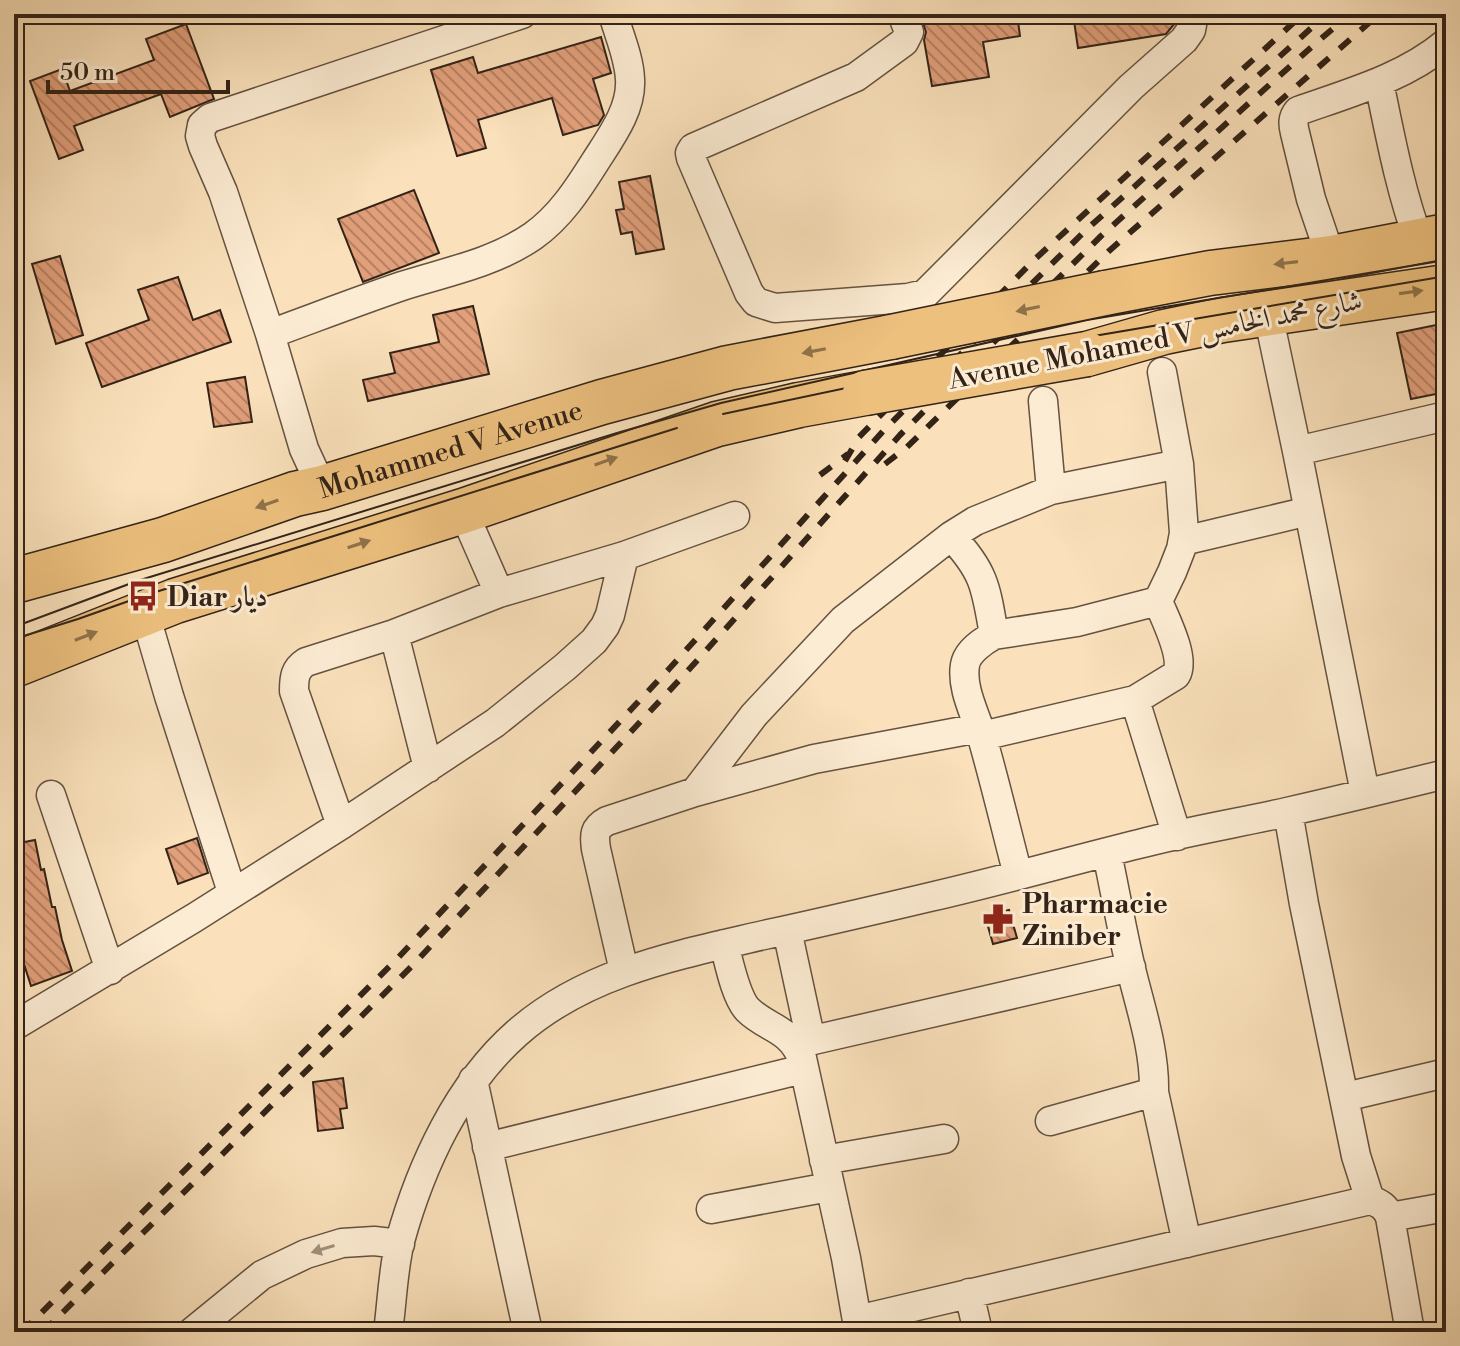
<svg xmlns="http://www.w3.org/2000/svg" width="1460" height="1346" font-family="'Libre Bodoni',Amiri,serif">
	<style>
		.building { fill: url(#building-back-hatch); stroke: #332317; stroke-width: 2 }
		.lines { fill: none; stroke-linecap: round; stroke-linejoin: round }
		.minor-casing { stroke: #655240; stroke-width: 31 }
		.primary-casing { stroke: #332317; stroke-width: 47 }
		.minor { stroke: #fcecd3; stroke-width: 28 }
		.primary { stroke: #edc07e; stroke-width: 44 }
		.tram { stroke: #332317; stroke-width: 2 }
		.rail { stroke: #332317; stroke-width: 6; stroke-dasharray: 14 14; stroke-linecap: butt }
		.primary-bridge-casing { stroke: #332317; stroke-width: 47; stroke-linecap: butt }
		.primary-bridge { stroke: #edc07e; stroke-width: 44 }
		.oneway { fill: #90724a }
		.oneway2 { fill: #a2927e }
		.labels { text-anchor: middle; stroke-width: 6; stroke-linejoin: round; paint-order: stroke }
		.street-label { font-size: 28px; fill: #332317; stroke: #fcecd3 }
		.poi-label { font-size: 28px; font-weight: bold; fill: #332317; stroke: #fcecd3; text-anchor: start }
	</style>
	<defs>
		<pattern id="building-back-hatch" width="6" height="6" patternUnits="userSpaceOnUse" patternTransform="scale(2)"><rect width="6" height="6" fill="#e19f7a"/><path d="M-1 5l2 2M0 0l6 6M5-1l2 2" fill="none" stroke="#b78163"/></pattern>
	</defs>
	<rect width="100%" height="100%" fill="#fae1bb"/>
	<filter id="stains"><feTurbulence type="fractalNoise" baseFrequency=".0025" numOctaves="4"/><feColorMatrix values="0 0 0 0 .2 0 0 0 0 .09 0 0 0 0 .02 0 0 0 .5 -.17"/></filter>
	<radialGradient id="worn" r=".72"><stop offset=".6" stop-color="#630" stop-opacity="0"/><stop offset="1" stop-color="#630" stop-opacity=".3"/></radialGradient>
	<path class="building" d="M920,14H1017L1020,36L983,42L989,77L932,86L924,40L926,32Z
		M1073,14H1175L1176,18L1175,23L1166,34L1078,48Z
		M186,24L214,99L170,117L161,94L74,126L83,150L59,159L30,81L62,69L70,91L154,60L146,39Z
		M601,37L611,73L593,79L604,115L598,125L563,135L552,98L478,120L486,148L457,156L431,70L473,57L478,73Z
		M650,176L664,249L636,254L632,232L621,234L616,210L624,209L619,182Z
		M414,190L439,253L363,282L338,219Z
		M60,256L83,335L56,344L32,264Z
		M178,277L193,320L220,310L231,342L102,387L86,343L149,320L138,290Z
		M473,306L489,374L368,401L363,380L395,373L390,353L439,342L433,315Z
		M1446,323V392L1411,399L1397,333Z
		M245,377L252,422L214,427L207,383Z
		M197,838L208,873L178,884L166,849Z
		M35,840L41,870L44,869L52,907H55L62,940L72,971L31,986L14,933V844Z
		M1009,910L1017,938L993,944L985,916Z
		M343,1078L347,1108L340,1109L343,1128L318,1131L313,1082Z"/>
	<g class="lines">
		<g class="minor-casing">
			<path id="minor" d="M902,14L909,32L904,42L856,77L693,148L690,153L691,158L749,293L756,302L775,308L908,298L925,294L1131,87L1184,40L1191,30L1194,14
				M1379,82C1390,135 1400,190 1419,241
				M1331,258L1311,199L1295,133C1293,125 1292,118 1298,111C1349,93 1404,78 1446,43
				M1268,314L1297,451L1365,793
				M270,334C314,318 358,301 402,286C446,272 494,263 533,236C560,217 578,189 595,162C611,137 632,109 630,79C629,57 619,35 613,14
				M1043,401L1051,490
				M1297,451L1446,416
				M322,488L304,449L270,334L223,192L203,146L200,136L202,125L210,118L522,14
				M463,511L499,593
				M951,536C985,572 986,588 994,635C983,641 967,652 965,665C961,689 976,715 982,737C995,782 1006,829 1018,875
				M1183,541L1309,511
				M145,614L169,696L232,892
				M394,634L428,768
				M994,635L1077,622L1158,601L1172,572L1181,549L1184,533L1179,464L1162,372
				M1135,700L1177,836
				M982,736L1135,700L1176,675C1186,658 1165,619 1158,601
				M695,792L754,715L843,620L951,536L975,521L1051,490L1179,464
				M51,795L110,970
				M1288,812L1304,904L1356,1156L1370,1200C1380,1203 1386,1207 1390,1217L1410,1332
				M341,825L294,691C294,677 295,669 306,662L394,634L499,593L624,556L735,516
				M1107,853C1115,891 1122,931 1131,969C1141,1010 1155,1050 1154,1092L1187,1243
				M787,930L811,1041
				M724,944C729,962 735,995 747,1009C767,1029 789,1027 802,1058L846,1258L859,1332
				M624,971L596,849C594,835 594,828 607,821L695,792L814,759L979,728
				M14,1026L194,918L341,825L495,723L565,667L594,641L605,626L610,615L624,556
				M796,1044L1131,967
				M473,1080L528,1332
				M1345,1097L1446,1073
				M1050,1121L1154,1092
				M487,1147L803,1069
				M824,1160L944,1139
				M711,1209L829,1187
				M1390,1217L1446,1207
				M969,1293L978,1332
				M857,1320L1370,1200
				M192,1332L262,1275L306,1254L342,1243L374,1241L400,1244
				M388,1332C392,1303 393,1269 400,1241C421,1165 458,1085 517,1033C586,972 678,955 764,935C819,923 875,910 930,897C1000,881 1070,861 1139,844C1188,831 1238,823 1287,812C1340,800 1393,787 1446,774"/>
		</g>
		<g class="primary-casing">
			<g id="primary">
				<path d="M1105,293L1210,273L1331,258L1446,236"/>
				<path d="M1087,354L1164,332L1223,320L1446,287"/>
				<path id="s1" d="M14,581L163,540L295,494L322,488L602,402L728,368L891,337"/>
				<path d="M14,665L175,601L463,511L717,424L799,405L865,393"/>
			</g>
		</g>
		<use href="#minor" class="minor"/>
		<use href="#primary" class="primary"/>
		<path class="tram" d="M723,414L1088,337L1446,276
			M14,627L137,581L617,433L721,403L1087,320L1446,260
			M14,639L78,619L143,596L677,428"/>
		<path class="rail" d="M845,461L859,437L1034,260L1303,14
			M885,464L907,447L1109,251L1379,14
			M820,475L848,454
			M22,1332L396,960L669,669L885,429L1086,230L1327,14
			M43,1332L412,966L684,675L900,435L1101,236L1316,43L1350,14"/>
		<g class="primary-bridge-casing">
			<path id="primary-bridge" d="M891,337L1105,293
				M865,393L1087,354"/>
		</g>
		<use href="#primary-bridge" class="primary-bridge"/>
	</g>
	<defs><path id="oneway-solid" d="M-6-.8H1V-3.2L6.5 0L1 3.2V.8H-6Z" transform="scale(2)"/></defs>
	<g class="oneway">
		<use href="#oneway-solid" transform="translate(1286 263) rotate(173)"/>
		<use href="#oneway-solid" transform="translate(1411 292) rotate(-8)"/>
		<use href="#oneway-solid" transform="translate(1028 309) rotate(168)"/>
		<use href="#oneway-solid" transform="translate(814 351) rotate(169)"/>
		<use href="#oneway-solid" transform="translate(606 461) rotate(-19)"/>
		<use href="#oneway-solid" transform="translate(267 504) rotate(161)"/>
		<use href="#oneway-solid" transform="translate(359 544) rotate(-18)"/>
		<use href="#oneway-solid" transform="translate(86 636) rotate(-21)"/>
	</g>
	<use class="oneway2" href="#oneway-solid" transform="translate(323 1249) rotate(163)"/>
	<defs>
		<g id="bus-bare" transform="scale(2.4)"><path d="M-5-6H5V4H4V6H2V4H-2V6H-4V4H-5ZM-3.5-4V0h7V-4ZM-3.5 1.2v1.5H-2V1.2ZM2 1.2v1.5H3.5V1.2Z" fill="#8f2418" stroke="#fcecd3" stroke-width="2.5" paint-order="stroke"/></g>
		<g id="pharmacy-bare" transform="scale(2.4)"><path d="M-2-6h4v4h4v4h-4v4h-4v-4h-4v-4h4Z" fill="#8f2418" stroke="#fcecd3" stroke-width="2.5" paint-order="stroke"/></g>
	</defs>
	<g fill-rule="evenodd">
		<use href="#bus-bare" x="143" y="596"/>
		<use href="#pharmacy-bare" x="998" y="919"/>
	</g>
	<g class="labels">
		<g class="street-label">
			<text transform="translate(1155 339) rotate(-11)" y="10">Avenue Mohamed V شارع محمد الخامس</text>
			<text dy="10" stroke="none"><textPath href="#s1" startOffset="456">Mohammed V Avenue</textPath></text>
		</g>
		<g class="poi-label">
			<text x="167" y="606">Diar ديار</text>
			<text x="1022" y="913">Pharmacie<tspan x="1022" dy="32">Ziniber</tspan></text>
		</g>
	</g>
	<rect width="1460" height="1346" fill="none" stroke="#fae1bb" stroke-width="48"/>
	<rect x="16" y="16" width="1428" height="1314" fill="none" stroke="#332317" stroke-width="4"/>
	<rect x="24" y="24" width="1412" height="1298" fill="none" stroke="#332317" stroke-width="2"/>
	<path d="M48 80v12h180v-12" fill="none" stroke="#332317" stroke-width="4"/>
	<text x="60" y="80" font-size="24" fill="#332317" stroke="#fcecd3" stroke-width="6" paint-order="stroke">50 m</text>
	<rect width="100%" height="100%" filter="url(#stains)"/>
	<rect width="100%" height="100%" fill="url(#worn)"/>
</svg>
